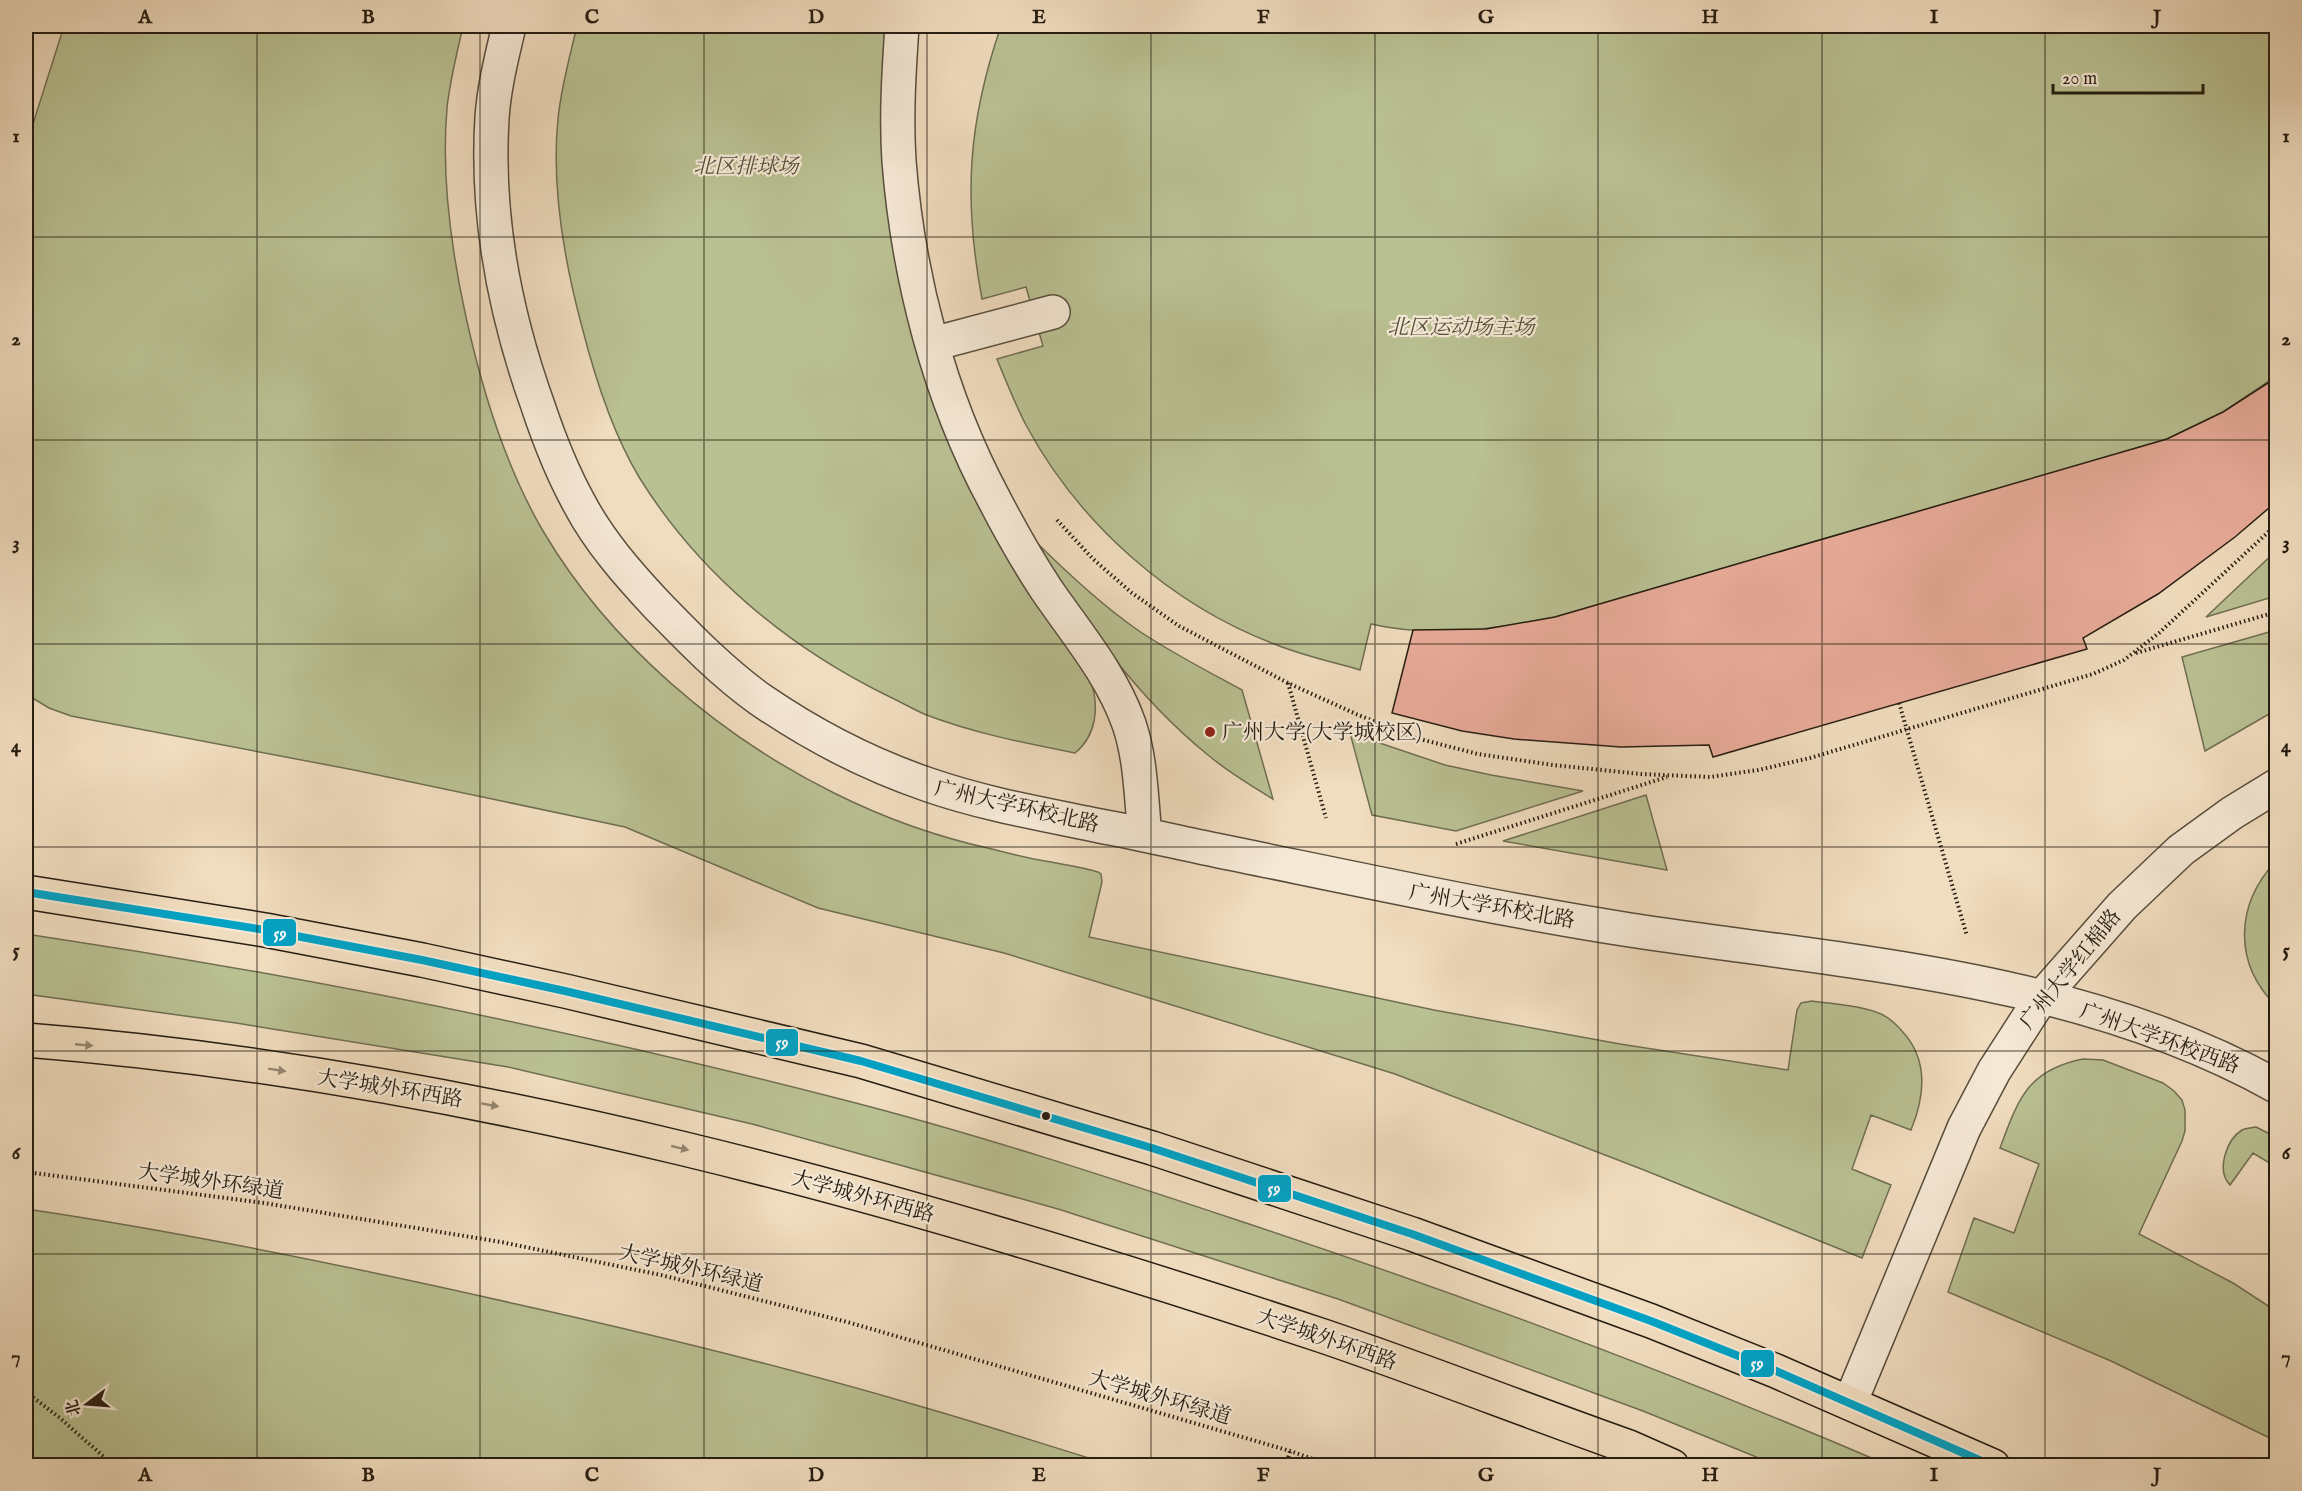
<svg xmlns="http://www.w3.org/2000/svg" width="2302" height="1491" font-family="'IM FELL English','Noto Serif SC',serif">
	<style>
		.green { fill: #b9c092; stroke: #706e52; stroke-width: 1.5 }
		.building { fill: #e8ab99; stroke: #261d11; stroke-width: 1.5 }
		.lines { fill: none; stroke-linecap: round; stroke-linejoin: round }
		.minor-casing { stroke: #584d3c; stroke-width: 36 }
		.major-casing { stroke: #261d11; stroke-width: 36 }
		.path { stroke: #261d11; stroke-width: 4; stroke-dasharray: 1.5 3; stroke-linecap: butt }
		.minor { stroke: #f5e8d5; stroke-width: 33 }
		.major { stroke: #f0dcbe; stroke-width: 33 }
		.bus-1-casing { stroke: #f5e8d5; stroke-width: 12 }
		.bus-1 { stroke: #02a2c5; stroke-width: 8 }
		.oneway { fill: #958670 }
		.grid { fill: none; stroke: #261d11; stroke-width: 1.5; stroke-opacity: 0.55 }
		.poi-dot { fill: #8f2418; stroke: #f5e8d5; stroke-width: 2 }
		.bus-dot { fill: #261d11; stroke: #f5e8d5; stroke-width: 2 }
		.labels { text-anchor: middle; stroke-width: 4.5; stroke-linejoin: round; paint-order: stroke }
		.park-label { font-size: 21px; font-style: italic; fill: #524e38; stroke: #f5e8d5 }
		.poi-label { font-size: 21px; fill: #261d11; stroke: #f5e8d5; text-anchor: start }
		.street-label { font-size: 21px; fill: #261d11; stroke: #f5e8d5 }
		.line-badge { stroke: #f5e8d5; stroke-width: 2 }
		.badge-label { font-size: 16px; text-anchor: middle; font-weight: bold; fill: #fff }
		.neatline { fill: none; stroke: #261d11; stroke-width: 2 }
		.grid-label { font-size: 20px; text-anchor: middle; font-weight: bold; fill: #261d11 }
	</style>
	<rect width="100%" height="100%" fill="#f0dcbe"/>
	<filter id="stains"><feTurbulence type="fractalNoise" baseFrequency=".00333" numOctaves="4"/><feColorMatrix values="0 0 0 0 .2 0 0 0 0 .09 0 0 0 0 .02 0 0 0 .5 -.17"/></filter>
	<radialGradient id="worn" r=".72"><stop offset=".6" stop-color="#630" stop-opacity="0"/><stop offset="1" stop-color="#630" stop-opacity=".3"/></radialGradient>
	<path class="green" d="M64,26H463C457,53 450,80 447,108C441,178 451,249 466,317C482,390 505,466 543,531C609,643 719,736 834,793C884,818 937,837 992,849C1011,854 1031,859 1051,862C1066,865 1083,867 1098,872L1101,874L1102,882L1089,937L1434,1010L1620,1044L1788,1070L1797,1010L1801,1003L1812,1001C1833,1004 1856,1005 1876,1012C1886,1015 1895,1023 1902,1031C1929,1060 1925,1096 1911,1130L1871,1115L1852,1169L1891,1185L1862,1258L1644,1170L1395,1074L1004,953L818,908L625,827L354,770L71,716L49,708L26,694V146Z
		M577,26H887L898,259L1091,681C1099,707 1097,735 1075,753C1024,743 973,733 924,714C911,708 897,700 884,694C785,645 697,571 639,477C612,432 595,378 582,327C564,260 551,188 558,119C561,87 570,56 577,26Z
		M1001,26H2276V376L2223,412L2167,439L1555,617C1495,629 1432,638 1371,624L1360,670C1333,662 1304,656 1277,645C1172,606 1079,524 1026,425C1015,404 1006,381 997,359L1043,346L1026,287L982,299C963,198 968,122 1001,26Z
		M1032,538C1065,571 1100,604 1139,631C1172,653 1207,671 1242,690L1273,799C1250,785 1228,772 1208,755C1135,696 1080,617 1032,538Z
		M2276,551V596L2206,617Z
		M2276,630V710L2205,751L2182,657Z
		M1350,733L1445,765L1491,775L1583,791L1456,831L1372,815Z
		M1646,795L1667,870L1503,841Z
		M2276,861V1006C2233,963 2235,905 2276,861Z
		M26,934C302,975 577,1031 848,1101C980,1135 1111,1178 1240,1221C1460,1294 1676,1374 1888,1465H1776L1643,1411L1338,1299L1058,1209L752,1124L508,1067L236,1023L26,994Z
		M2083,1059L2103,1060L2163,1083L2174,1091L2182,1100L2185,1110V1131L2182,1141L2139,1234L2233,1283L2276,1311V1441L2111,1361L1948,1292L1974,1218L2014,1233L2039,1164L2000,1148C2018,1100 2027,1070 2083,1059Z
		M2256,1127L2276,1137V1167L2253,1153L2230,1185C2216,1171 2226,1140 2242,1130C2246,1128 2251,1128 2256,1127Z
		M26,1209C190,1233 353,1267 516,1304C651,1334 786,1367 919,1406C983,1424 1048,1446 1112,1465H26Z"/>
	<path class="building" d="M2271,381L2276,386V502L2235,537L2158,594L2083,638L2087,649L1713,757L1709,745L1621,747L1514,739L1462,731L1392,713L1413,630L1486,629L1555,617L2167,439L2223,412Z"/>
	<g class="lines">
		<g class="minor-casing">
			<path id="minor" d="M509,26C502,56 494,87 492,118C486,215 505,314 538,406C549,439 562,472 579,503C599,541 628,574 657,605C690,639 723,673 761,700C812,735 870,765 929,785C984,804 1042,814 1100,826C1138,833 1176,842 1215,850C1353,878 1490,908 1630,930C1848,963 2079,976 2276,1086
				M902,26C899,70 896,116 899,161C908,276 939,397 994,499C1010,530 1027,560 1046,589C1076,633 1111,673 1129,724C1141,759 1141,798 1145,835
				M933,344L1053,312
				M1850,1403L1964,1128L1994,1071L2041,998L2122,906L2181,850L2232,813L2276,786"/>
		</g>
		<g class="major-casing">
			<path id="major" d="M26,892L265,930L422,960L565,991L861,1061L1152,1148L1412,1234L1651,1321L1776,1371L1993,1466
				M26,1040C470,1075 902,1196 1323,1336C1426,1371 1527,1411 1629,1447L1672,1466"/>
		</g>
		<path class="path" d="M1057,520L1093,559L1132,593L1179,626L1288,683L1356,714L1412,737L1478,754L1553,765L1641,774L1710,777L1758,770L1810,758L2093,674L2124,660L2159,633L2276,525
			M2136,653L2276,612
			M1288,683L1326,818
			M1899,703L1967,936
			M1456,844L1667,777
			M26,1172L264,1203L501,1242L661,1275L851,1323L1290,1451L1333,1466
			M26,1392L60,1418L114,1466
			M1286,1466L1290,1451"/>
		<use href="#minor" class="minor"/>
		<use href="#major" class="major"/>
		<g class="bus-1-casing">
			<path id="bus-1" d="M26,892L265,930L422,960L565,991L861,1061L1152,1148L1412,1234L1651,1321L1776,1371L1993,1466"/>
		</g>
		<use href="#bus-1" class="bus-1"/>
	</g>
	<defs><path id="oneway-solid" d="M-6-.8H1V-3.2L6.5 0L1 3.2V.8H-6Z" transform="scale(1.5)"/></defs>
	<g class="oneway">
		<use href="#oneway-solid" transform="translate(84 1045) rotate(5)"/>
		<use href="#oneway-solid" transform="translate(277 1070) rotate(9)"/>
		<use href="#oneway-solid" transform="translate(490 1105) rotate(10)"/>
		<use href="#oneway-solid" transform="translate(680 1148) rotate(13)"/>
	</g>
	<path class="grid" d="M257,26V1466M480,26V1466M704,26V1466M927,26V1466M1151,26V1466M1375,26V1466M1598,26V1466M1822,26V1466M2045,26V1466M26,237H2276M26,440H2276M26,644H2276M26,847H2276M26,1051H2276M26,1254H2276"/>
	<circle class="poi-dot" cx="1210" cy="732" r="6"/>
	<circle class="bus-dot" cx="1046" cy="1116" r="5"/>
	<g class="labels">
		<g class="park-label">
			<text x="746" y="173">北区排球场</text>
			<text x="1461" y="334">北区运动场主场</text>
		</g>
		<g class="poi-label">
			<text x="1222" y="739">广州大学(大学城校区)</text>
		</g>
		<g class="street-label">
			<text transform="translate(1017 806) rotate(13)" y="7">广州大学环校北路</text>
			<text transform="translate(1492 906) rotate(10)" y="7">广州大学环校北路</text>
			<text transform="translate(2070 969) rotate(-51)" y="7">广州大学红棉路</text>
			<text transform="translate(2160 1038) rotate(20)" y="7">广州大学环校西路</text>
			<text transform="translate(390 1088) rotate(9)" y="7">大学城外环西路</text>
			<text transform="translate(211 1181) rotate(8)" y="7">大学城外环绿道</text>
			<text transform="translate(863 1196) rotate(15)" y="7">大学城外环西路</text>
			<text transform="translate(691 1268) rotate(13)" y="7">大学城外环绿道</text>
			<text transform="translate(1327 1339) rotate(19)" y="7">大学城外环西路</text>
			<text transform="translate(1160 1397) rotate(16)" y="7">大学城外环绿道</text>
		</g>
	</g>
	<g class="line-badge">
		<rect x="262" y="918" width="35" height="29" rx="6" fill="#02a2c5"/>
		<rect x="765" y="1028" width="34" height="29" rx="6" fill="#02a2c5"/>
		<rect x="1257" y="1174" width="35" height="29" rx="6" fill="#02a2c5"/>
		<rect x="1740" y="1349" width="35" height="29" rx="6" fill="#02a2c5"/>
	</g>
	<g class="badge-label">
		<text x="280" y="939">59</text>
		<text x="782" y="1048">59</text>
		<text x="1274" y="1194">59</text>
		<text x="1757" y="1369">59</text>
	</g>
	<rect width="2302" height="1491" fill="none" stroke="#f0dcbe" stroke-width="66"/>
	<g transform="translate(87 1404) rotate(254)" stroke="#f5e8d5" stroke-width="4.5" paint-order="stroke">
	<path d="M0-4.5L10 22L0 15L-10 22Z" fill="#261d11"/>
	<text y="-9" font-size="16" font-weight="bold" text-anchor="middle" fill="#261d11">北</text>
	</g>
	<path d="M2053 84v9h150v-9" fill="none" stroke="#261d11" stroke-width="3"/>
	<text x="2062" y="84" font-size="18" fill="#261d11" stroke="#f5e8d5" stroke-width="4.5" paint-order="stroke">20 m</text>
	<rect x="33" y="33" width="2236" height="1425" class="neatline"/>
	<g class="grid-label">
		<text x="145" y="23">A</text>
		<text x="368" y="23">B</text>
		<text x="592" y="23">C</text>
		<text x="816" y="23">D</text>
		<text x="1039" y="23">E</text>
		<text x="1263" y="23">F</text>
		<text x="1486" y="23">G</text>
		<text x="1710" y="23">H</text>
		<text x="1934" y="23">I</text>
		<text x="2157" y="23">J</text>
		<text x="16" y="142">1</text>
		<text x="2286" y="142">1</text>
		<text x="16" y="345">2</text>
		<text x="2286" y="345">2</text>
		<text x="16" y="549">3</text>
		<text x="2286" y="549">3</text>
		<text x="16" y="752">4</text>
		<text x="2286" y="752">4</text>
		<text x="16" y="956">5</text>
		<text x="2286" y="956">5</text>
		<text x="16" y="1159">6</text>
		<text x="2286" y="1159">6</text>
		<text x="16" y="1363">7</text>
		<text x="2286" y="1363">7</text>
		<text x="145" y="1481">A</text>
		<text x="368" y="1481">B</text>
		<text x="592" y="1481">C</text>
		<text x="816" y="1481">D</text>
		<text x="1039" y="1481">E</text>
		<text x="1263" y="1481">F</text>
		<text x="1486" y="1481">G</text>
		<text x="1710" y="1481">H</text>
		<text x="1934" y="1481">I</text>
		<text x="2157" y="1481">J</text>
	</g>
	<rect width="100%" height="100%" filter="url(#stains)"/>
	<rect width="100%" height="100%" fill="url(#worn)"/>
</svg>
